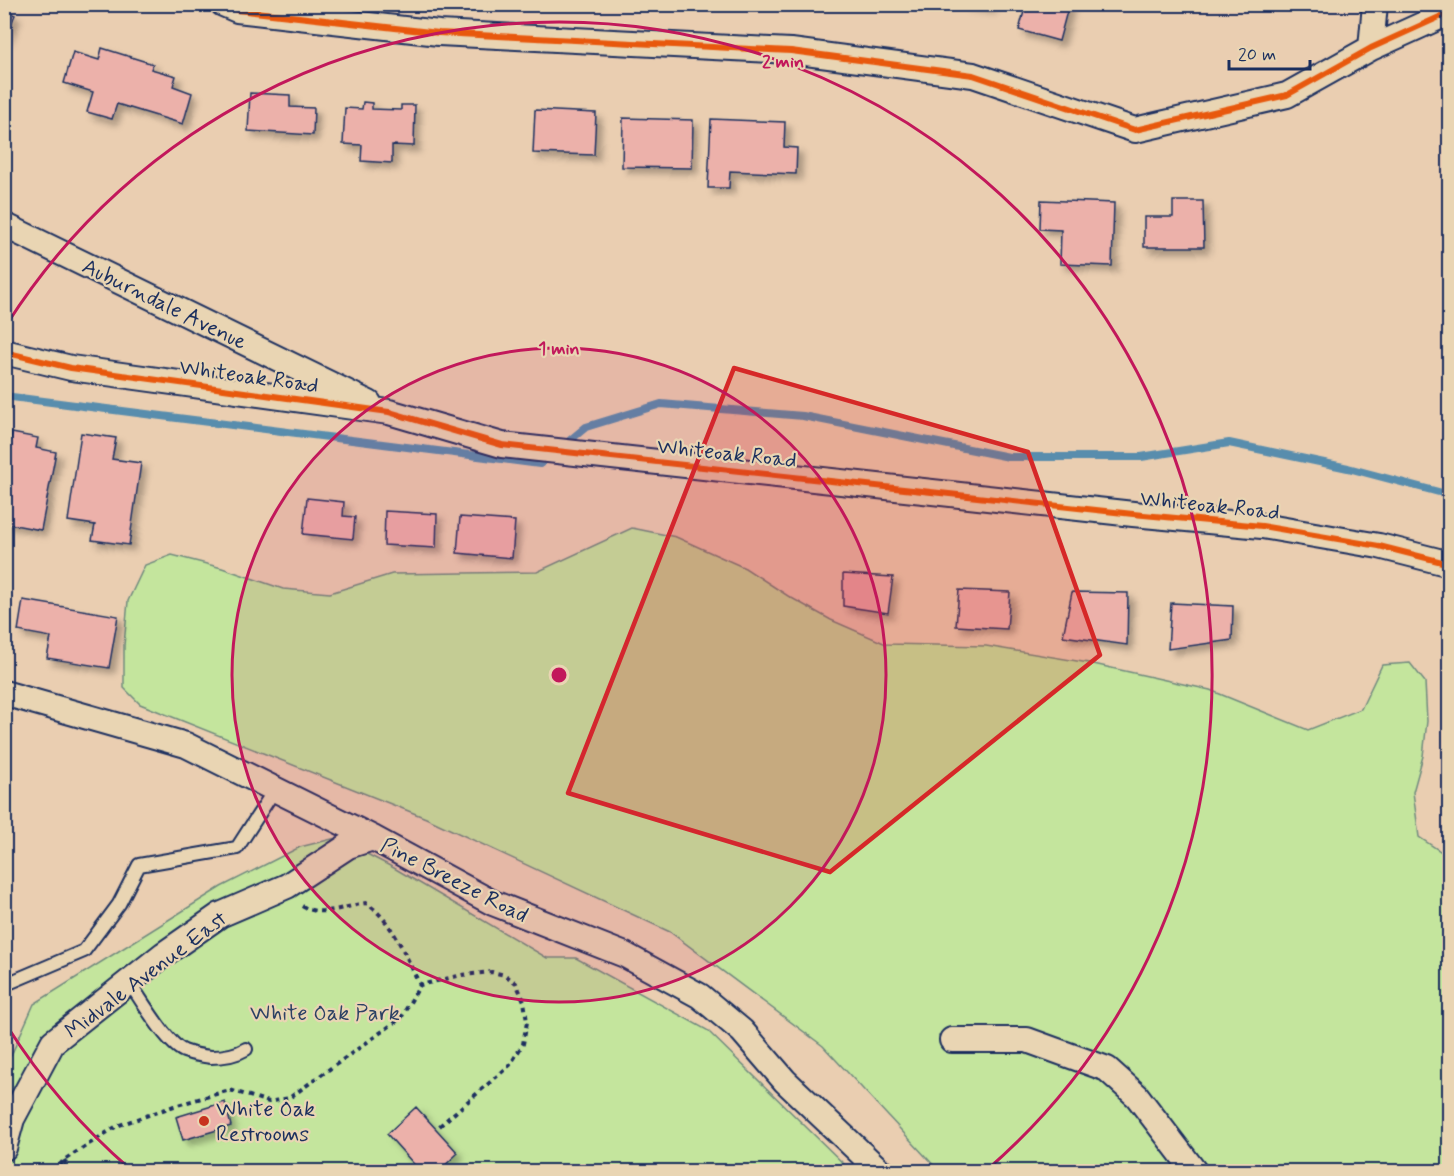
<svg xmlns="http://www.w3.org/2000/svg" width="1454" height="1176" font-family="Mynerve,sans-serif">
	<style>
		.green { fill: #c4e59d; stroke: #708a7e; stroke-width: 1.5 }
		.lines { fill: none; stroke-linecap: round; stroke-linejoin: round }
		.stream { stroke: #598dad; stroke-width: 8 }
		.building { fill: #ecb1aa; stroke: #1b2f5e; stroke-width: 1.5; filter: url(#shadow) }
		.lane-casing { stroke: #1b2f5e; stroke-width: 16 }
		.street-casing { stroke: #1b2f5e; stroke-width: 28 }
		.path { stroke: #1b2f5e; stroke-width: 4; stroke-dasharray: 4.5 4.5; stroke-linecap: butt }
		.lane { stroke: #e9d5b3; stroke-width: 12 }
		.street { stroke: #e9d5b3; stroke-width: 24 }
		.cycleway-casing { stroke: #e9d5b3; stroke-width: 10 }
		.cycleway { stroke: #e8590c; stroke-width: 6 }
		.marked { fill: #d62828; fill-opacity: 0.2; stroke: #d62828; stroke-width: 4.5; stroke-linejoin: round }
		.ring { fill: none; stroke: #c2185b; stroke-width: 3 }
		.poi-dot { fill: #c8321e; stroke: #e9d5b3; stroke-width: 2 }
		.labels { text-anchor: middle; stroke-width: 4.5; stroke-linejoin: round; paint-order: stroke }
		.street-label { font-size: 22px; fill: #1b2f5e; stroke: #e9d5b3 }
		.park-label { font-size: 22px; fill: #2c4164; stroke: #e9d5b3 }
		.poi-label { font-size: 22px; fill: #1b2f5e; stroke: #e9d5b3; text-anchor: start }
		.centre { fill: #c2185b; stroke: #e9d5b3; stroke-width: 3 }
		.ring-label { font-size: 18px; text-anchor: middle; font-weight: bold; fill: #c2185b; stroke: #e9d5b3; stroke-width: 4.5; stroke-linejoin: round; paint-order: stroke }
	</style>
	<defs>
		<filter id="shadow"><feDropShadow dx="5.5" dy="5.5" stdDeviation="3" flood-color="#0004"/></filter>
	</defs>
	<rect width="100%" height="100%" fill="#eaceb1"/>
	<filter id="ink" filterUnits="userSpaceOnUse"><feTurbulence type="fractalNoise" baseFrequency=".0167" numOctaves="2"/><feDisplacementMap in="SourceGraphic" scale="12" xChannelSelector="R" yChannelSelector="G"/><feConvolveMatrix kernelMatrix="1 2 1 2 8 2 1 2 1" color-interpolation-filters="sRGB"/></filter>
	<g filter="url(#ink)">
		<path class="green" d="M632,528L676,537L745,568L788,596L831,620L886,644L986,646L1089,663L1210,690L1308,730L1361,709L1382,665L1410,663L1425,682L1427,721L1423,756L1413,792L1419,837L1449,857V1171H939L823,1046L670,932L426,818L140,704L124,688V645L128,601L145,565L172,555L222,568L283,589L330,593L392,574L537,572Z
			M336,838L394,868L547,958H576L707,1030L851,1171L5,1172V1069L34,1004L221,887L300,847Z"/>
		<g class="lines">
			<path class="stream" d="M4,396L540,464L550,456
				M563,446L586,427L661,404L803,416L1009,457H1141L1229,443L1348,468L1450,495"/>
		</g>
		<path class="building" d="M962,4H990V8Z
			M1026,4H1069L1059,41L1019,30Z
			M4,11L15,15L4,40Z
			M102,48L153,64L151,69L176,76L173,86L192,93L183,124L117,104L112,119L87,112L93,92L64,83L73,52L99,60Z
			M250,93L290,95V107L314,108L313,135L248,131Z
			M363,102L372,103V109L401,110V105H415L414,146L392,145V163L361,161L362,145L343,144L345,108L362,109Z
			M535,110L596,113L594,155L533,153Z
			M623,118L693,120L692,168L622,167Z
			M711,119L785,122L784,147L797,148L796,174L730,171L729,188H708Z
			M1041,200L1114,203L1112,266L1060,264L1061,230L1040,229Z
			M1173,201H1203L1204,247H1144V217H1173Z
			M12,433L38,438L36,448L56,452L41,530L4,523V471Z
			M81,433L116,438L112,459L141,463L129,545L92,540L95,525L68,521Z
			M307,498L344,502L343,516L355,517L353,539L303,534Z
			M385,511L437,514L436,548L384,545Z
			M460,517L515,521L512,558L457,553Z
			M843,574L893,577L888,613L843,606Z
			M959,590L1010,592L1007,629L956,626Z
			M1072,592L1128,593L1127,645L1063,636Z
			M23,600L118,616L109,668L47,658L51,637L18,631Z
			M1171,603L1233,606L1232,640L1168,649Z
			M1448,741H1450V793Z
			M225,1102L231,1126L183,1140L176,1117Z
			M416,1107L458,1153L438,1172H421L387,1134Z"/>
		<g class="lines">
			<g class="lane-casing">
				<path id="lane" d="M129,982C141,999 166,1043 184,1051C192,1054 202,1056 211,1057C223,1057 236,1055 246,1049
					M4,985L84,951L119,904L139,865L237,848L275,789"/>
			</g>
			<g class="street-casing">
				<path id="street" d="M223,4L237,10L439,33L791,51L973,75L1135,130L1287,95L1371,48L1446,14H1450
					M1371,48L1375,4
					M4,225L369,403
					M4,352L71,368L389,412L502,445L1133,514L1262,526L1379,546L1450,564
					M4,693L186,745L373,838L493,903L625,955L700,996L742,1031L785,1081L881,1172
					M952,1040H1027L1107,1069L1137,1096L1195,1172
					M4,1148L12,1119L53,1042L164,954L220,915L287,886L348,846L373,838"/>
			</g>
			<path class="path" d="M302,906C321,918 345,906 366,903C393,921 406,957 420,985
				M64,1160L71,1172
				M54,1172L64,1160L117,1126L174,1106L230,1090L269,1102L289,1098L401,1018L420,985L462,975L492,972L505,975L516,983L524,1001L527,1022L523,1044L510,1065L436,1129"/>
			<use href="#lane" class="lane"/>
			<use href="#street" class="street"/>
			<g class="cycleway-casing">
				<path id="cycleway" d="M223,4L237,10L439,33L791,51L973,75L1135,130L1287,95L1371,48L1446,14H1450
					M4,352L71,368L389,412L502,445L1133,514L1262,526L1379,546L1450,564"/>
			</g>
			<use href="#cycleway" class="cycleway"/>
		</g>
	</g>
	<path class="marked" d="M734,368L1028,452L1100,655L830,872L568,793Z"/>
	<circle cx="559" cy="675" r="327" fill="#c2185b" fill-opacity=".12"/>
	<g class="ring">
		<circle cx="559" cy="675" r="327"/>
		<path d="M130 1169A654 654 0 0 1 7 1026M7 324A654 654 0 1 1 988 1169"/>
	</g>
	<circle class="poi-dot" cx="204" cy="1121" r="6"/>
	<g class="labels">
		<g class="street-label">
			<text transform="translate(165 303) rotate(26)" y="8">Auburndale Avenue</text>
			<text transform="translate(249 375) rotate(8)" y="8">Whiteoak Road</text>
			<text transform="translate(727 452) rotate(6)" y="8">Whiteoak Road</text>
			<text transform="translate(1210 504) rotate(6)" y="8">Whiteoak Road</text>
			<text transform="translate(455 879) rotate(27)" y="8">Pine Breeze Road</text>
			<text transform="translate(145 974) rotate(-37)" y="8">Midvale Avenue East</text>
		</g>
		<g class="park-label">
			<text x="325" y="1020">White Oak Park</text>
		</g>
		<g class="poi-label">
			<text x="216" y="1116">White Oak<tspan x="216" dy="25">Restrooms</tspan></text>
		</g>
	</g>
	<circle cx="559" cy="675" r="9" class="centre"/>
	<g class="ring-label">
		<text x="783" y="67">2 min</text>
		<text x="559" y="354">1 min</text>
	</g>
	<rect width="1454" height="1176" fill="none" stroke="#e9d5b3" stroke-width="24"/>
	<rect x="12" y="12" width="1430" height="1152" fill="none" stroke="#1b2f5e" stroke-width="2" filter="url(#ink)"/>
	<path d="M1229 60v9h81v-9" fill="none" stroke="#1b2f5e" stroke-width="3"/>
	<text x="1238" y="60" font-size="18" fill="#1b2f5e" stroke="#e9d5b3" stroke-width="4.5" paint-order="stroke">20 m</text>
</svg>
